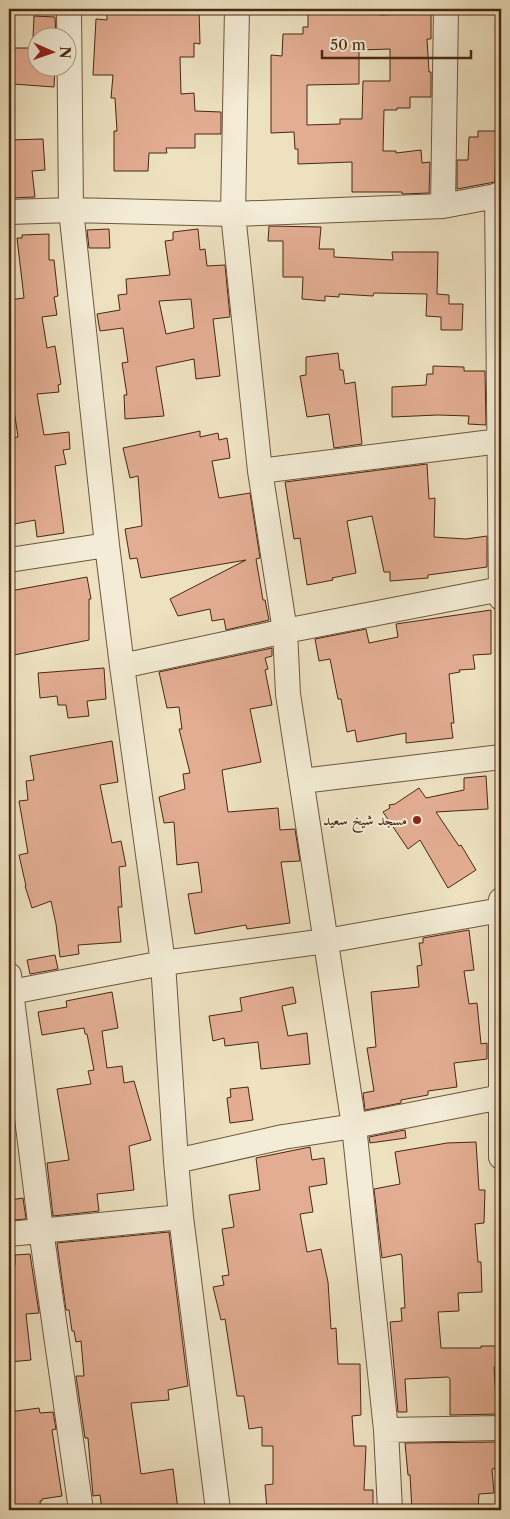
<svg xmlns="http://www.w3.org/2000/svg" width="510" height="1519" font-family="'Libre Caslon Text',Amiri,serif">
	<style>
		.building { fill: #e3ad93; stroke: #472811; fill-rule: evenodd }
		.lines { fill: none; stroke-linecap: round; stroke-linejoin: round }
		.minor-casing { stroke: #70563d; stroke-width: 26 }
		.minor { stroke: #f3ecd6; stroke-width: 24 }
		.poi-dot { fill: #8f2418; stroke: #f3ecd6; stroke-width: 2 }
		.labels { text-anchor: middle; stroke-width: 4; stroke-linejoin: round; paint-order: stroke }
		.poi-label { font-size: 15px; fill: #472811; stroke: #f3ecd6; text-anchor: end }
	</style>
	<rect width="100%" height="100%" fill="#ede1c0"/>
	<filter id="stains"><feTurbulence type="fractalNoise" baseFrequency=".004" numOctaves="4"/><feColorMatrix values="0 0 0 0 .2 0 0 0 0 .09 0 0 0 0 .02 0 0 0 .5 -.17"/></filter>
	<radialGradient id="worn" r=".72"><stop offset=".6" stop-color="#630" stop-opacity="0"/><stop offset="1" stop-color="#630" stop-opacity=".3"/></radialGradient>
	<path class="building" d="M107,9H199L200,44L194,43V57H180L181,94L194,93L195,111L221,112V134H195V148H166L167,153H149L148,171H114V131H117L115,98H111L113,75H93L96,19L107,20Z
		M308,9H379L380,15L431,13V39H427L429,72H431V97H410V108H397V110H384L383,151H396V153L421,150L422,163L430,162L429,193L402,194V192H352V162L298,164V149H295L294,132L271,133V55L282,56L283,34H303V27H308ZM390,49V81H363L362,119H340V124L307,125V85L359,84V50Z
		M34,16L55,17L56,38H33Z
		M13,48H38V68H55L54,87L13,84V70H9V49Z
		M478,131H496L495,182L457,189V160H468L469,137H478Z
		M43,139L45,170L32,171L35,197L10,198L9,140Z
		M269,226L321,227L319,249H334V257L393,260L392,252H438L437,294L449,295V304H463L462,330H441V317L426,316L427,294L374,293L373,296L339,294V297L325,296V301L302,299L303,277H283V241H268Z
		M109,229L110,248H89L87,230Z
		M198,229L200,250L205,249L207,266L225,265L230,317L213,319L220,376L196,379L194,359L156,367L164,416L125,419L124,395H127L122,363L128,362L123,328L100,331L97,314L120,310L118,295L127,294L126,279L170,275L165,241L173,240V232ZM191,299L194,328L166,334L159,301Z
		M49,234V260H54L58,296L54,297L57,315L42,317L47,348L55,346L61,384L58,385L59,392L37,394L44,435L69,432L70,449L63,450L66,464L55,466L64,533L37,537L35,520L9,525V438L18,437L9,376V300L24,298L17,238H22V235Z
		M338,353L340,370H343L345,384L355,382L362,444L334,448L329,414L307,417L300,376L306,375V357Z
		M433,366L464,367V371H485L486,425L468,424L469,416L438,415L392,417V387L426,385L427,374H433Z
		M200,431V437L218,433L219,440L227,438L230,458L212,461L219,498L250,493L260,558L256,559L263,600H265L269,620L226,630L224,619L212,621L210,609L178,616L170,599L246,560L141,578L137,558L130,559L125,529L142,526L138,476L130,478L123,448Z
		M427,464L429,499L435,498L434,537L466,539L487,536V567L428,575V578L390,581V572H384L372,516L347,521L356,573L332,578L333,580L307,585L300,538L294,539L285,482Z
		M87,577L91,599H89V640L9,656V633H12L10,591Z
		M491,610V654L473,655L475,669L459,670L460,672L449,674L454,723H451L453,738L406,743V733L357,742L355,730L347,732L341,699H338L330,659L319,661L315,639L366,629L369,643L398,637L396,624Z
		M272,648V656L265,658L268,669L265,670L272,705L250,709L261,762L222,770L228,812L278,808L280,830L295,829L300,861L281,862L290,923L247,929L246,925L195,934L188,894L202,892L198,862L177,865L174,822L164,823L159,797L185,789L183,774L190,773L179,729H182L179,707L167,708L159,672Z
		M104,668L106,699L87,701L89,716L68,718L66,705H58L57,696L40,698L38,673Z
		M112,741L118,782L100,785L112,843L121,841L126,866L119,867L122,907H118L121,942L78,945L79,954L60,957L56,924L51,901L32,908L25,886H26L19,855L28,853L19,801L28,800L26,781L34,780L30,756Z
		M486,776L488,809L436,812L459,846L461,845L476,870L448,888L420,840L408,849L383,812L390,808L389,805L395,804L419,788L426,798L464,790V778Z
		M469,930L474,970L464,971L469,1004L477,1003L481,1044L487,1043V1059L454,1063L457,1087L428,1091V1095L401,1100V1103L365,1110L363,1093L374,1091L367,1048L376,1047L371,992L419,987L417,966L422,965L419,943H423V938Z
		M55,955L58,969L30,974L27,960Z
		M293,987L296,1003L282,1006L288,1036L307,1033L310,1064L261,1069L258,1042L225,1046L224,1038L213,1041L209,1016L242,1011L240,998Z
		M112,992L118,1028L102,1031L107,1068L122,1066L124,1083L134,1081L151,1140L129,1146L134,1190L97,1194L99,1211L53,1216L47,1163L69,1160L57,1089L91,1084L88,1071L94,1070L87,1034H85L84,1028L42,1035L38,1012L67,1007L66,1001Z
		M248,1087L253,1120L230,1123L227,1098L231,1097L230,1089Z
		M405,1130L406,1138L370,1143L369,1137Z
		M476,1142L479,1190H485L484,1223L475,1224L478,1262H481L482,1292L458,1293L459,1311L438,1312L441,1348H481V1346H500L501,1367H494L496,1400H501V1414L450,1415V1379L448,1377L405,1379L407,1412H398L390,1322L402,1321L401,1308H405L402,1257L401,1254L382,1258L374,1189L400,1184L395,1152L447,1143Z
		M310,1147L312,1160L324,1158L327,1184L309,1187L313,1212L300,1214L307,1252L321,1249L328,1282L331,1329L336,1328L338,1364H360L361,1415L352,1416L354,1446H366L364,1490H373V1507H350V1509L325,1508V1510H267L265,1485L273,1484V1446H262V1427L249,1429L244,1396H237L225,1319L221,1320L213,1287L224,1285L222,1276L229,1275L222,1229L234,1227L229,1195L260,1190L256,1158Z
		M23,1198L26,1219L14,1220L11,1200Z
		M169,1232L188,1386L168,1390L169,1400L131,1403L141,1474L173,1469L178,1510H102L100,1495L93,1496L88,1438H85L76,1376H84L81,1341L76,1342L74,1331H72L69,1310H66L57,1243Z
		M30,1254L39,1313L26,1314L31,1360L9,1362V1265H15V1255Z
		M39,1408L40,1413L53,1412L56,1429L52,1430L62,1496L42,1499V1501H40L41,1510H9V1412Z
		M501,1442V1446H498L497,1468L492,1469L494,1493L479,1494L478,1510H412L410,1475H408L405,1443Z"/>
	<g class="lines">
		<g class="minor-casing">
			<path id="minor" d="M69,9L71,210L107,545L122,666L163,963L176,1161L181,1217L218,1510
				M237,9L233,214L260,471L285,631L288,694L354,1126L386,1430L390,1510
				M497,195L501,598
				M443,206L446,9
				M9,212L71,210L233,214L443,206L501,195
				M260,471L500,441
				M9,560L107,545
				M122,666L285,631L501,589
				M302,781L501,757
				M501,900V1157
				M9,975L41,1230L81,1510
				M11,992L163,963L326,941L501,910
				M176,1161L283,1137L354,1126L501,1097
				M9,1234L181,1217
				M386,1430L501,1428"/>
		</g>
		<use href="#minor" class="minor"/>
	</g>
	<circle class="poi-dot" cx="417" cy="820" r="5"/>
	<g class="labels">
		<g class="poi-label">
			<text x="407" y="825">مسجد شيخ سعيد</text>
		</g>
	</g>
	<rect width="510" height="1519" fill="none" stroke="#ede1c0" stroke-width="30"/>
	<rect x="10" y="10" width="490" height="1499" fill="none" stroke="#472811" stroke-width="2.5"/>
	<rect x="15" y="15" width="480" height="1489" fill="none" stroke="#472811"/>
	<g transform="translate(52 52) rotate(92)"><circle r="24" fill="#f3ecd6" stroke="#ae9e87"/>
	<path d="M0-4L9 19L0 12L-9 19Z" fill="#8f2418"/>
	<text y="-8" font-size="14" font-weight="bold" text-anchor="middle" fill="#472811">N</text>
	</g>
	<path d="M322 50v8h149v-8" fill="none" stroke="#472811" stroke-width="2.5"/>
	<text x="330" y="50" font-size="15" fill="#472811" stroke="#f3ecd6" stroke-width="4" paint-order="stroke">50 m</text>
	<rect width="100%" height="100%" filter="url(#stains)"/>
	<rect width="100%" height="100%" fill="url(#worn)"/>
</svg>
